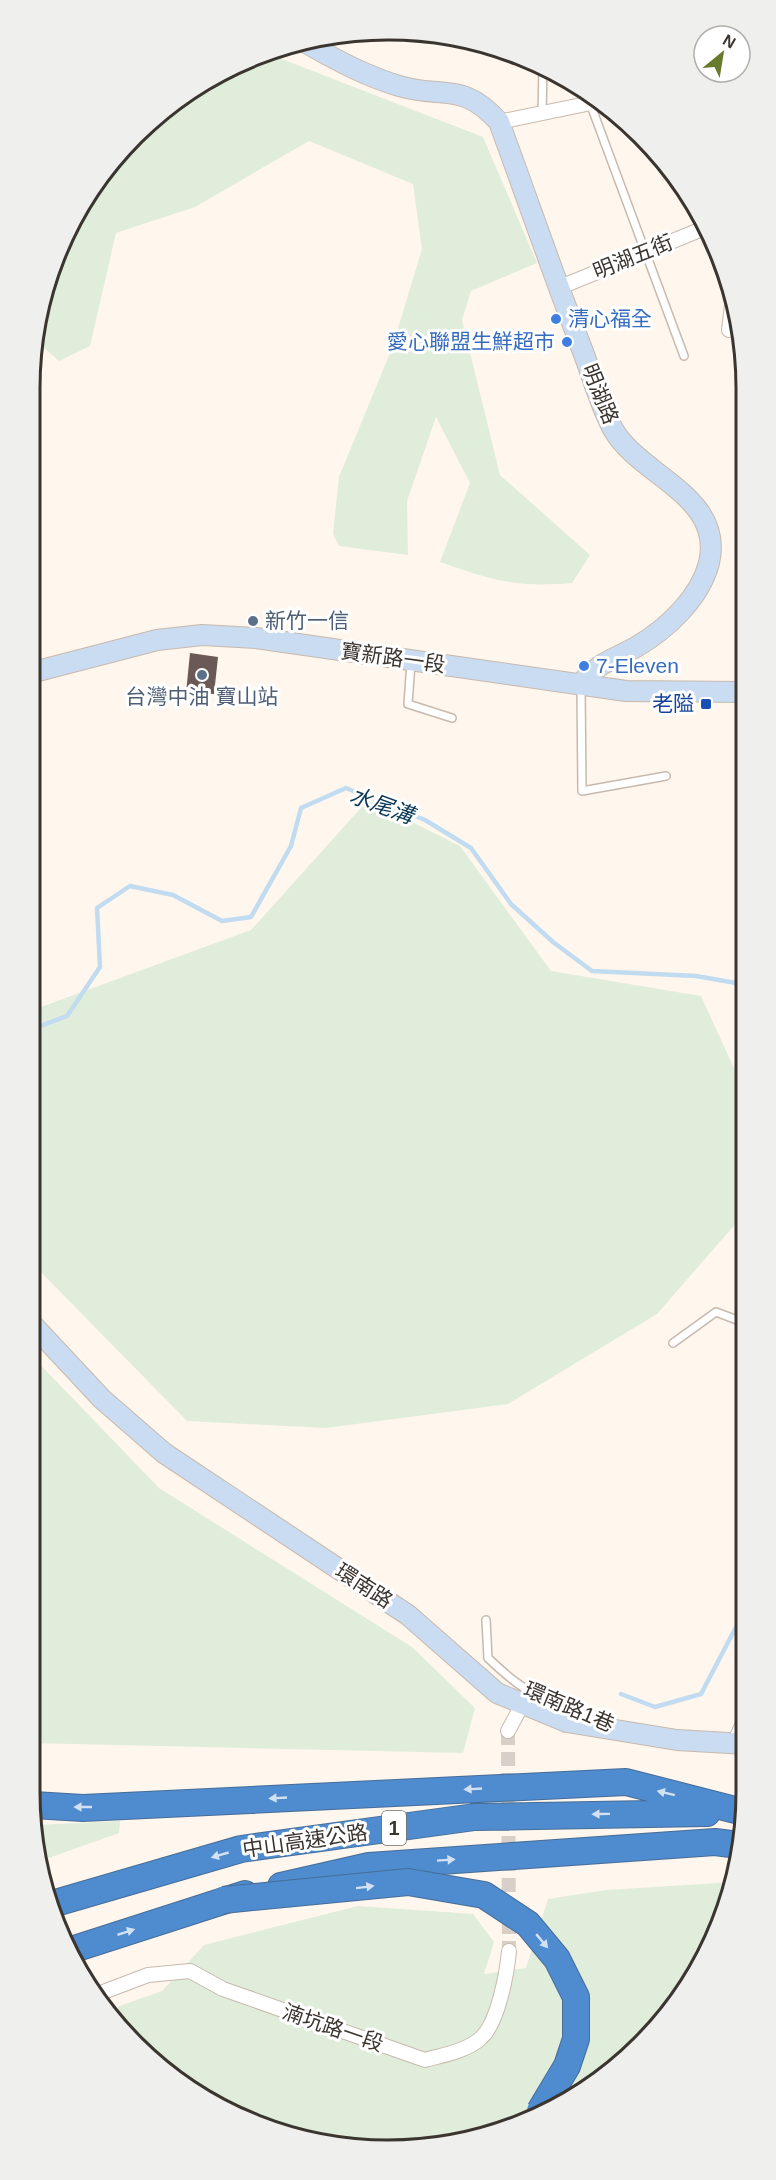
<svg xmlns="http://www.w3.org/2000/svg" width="776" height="2180" font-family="Helvetica,'Noto Sans TC',sans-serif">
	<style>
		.green { fill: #e0eddb }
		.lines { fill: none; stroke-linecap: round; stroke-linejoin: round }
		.stream { stroke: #c1dbf0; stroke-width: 4.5 }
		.building { fill: #6a5955 }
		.street-tunnel { stroke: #d8cfc8; stroke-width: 14; stroke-dasharray: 14 7; stroke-linecap: butt }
		.lane-casing { stroke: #c8b9ad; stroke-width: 10 }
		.street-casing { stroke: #c8b9ad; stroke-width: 16 }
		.secondary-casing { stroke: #c8b9ad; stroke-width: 22 }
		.highway-casing { stroke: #476d97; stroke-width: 28 }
		.lane { stroke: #fff; stroke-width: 7 }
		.street { stroke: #fff; stroke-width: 14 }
		.secondary { stroke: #cadcf1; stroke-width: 20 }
		.highway { stroke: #4e8bcf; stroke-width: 26 }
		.highway-bridge-casing { stroke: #476d97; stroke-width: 28; stroke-linecap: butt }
		.highway-bridge { stroke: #4e8bcf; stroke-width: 26 }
		.oneway { fill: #d3e2f3 }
		.shop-dot { fill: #3f7fe0; stroke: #fff; stroke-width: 2 }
		.service-dot { fill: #5c6f8a; stroke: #fff; stroke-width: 2 }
		.transit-dot { fill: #1a4fb4; stroke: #fff; stroke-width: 2 }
		.labels { text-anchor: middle; stroke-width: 6; stroke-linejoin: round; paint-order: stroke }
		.shield { fill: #fff; stroke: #76726e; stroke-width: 1.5 }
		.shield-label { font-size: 20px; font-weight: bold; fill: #3b3530 }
		.street-label { font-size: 21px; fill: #3b3530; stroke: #fff }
		.shop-label { font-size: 21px; fill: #366cbe; stroke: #fff; text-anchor: start }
		.service-label { font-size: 21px; fill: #4e5e75; stroke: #fff; text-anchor: start }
		.transit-label { font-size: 21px; fill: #164399; stroke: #fff; text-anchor: end }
		.water-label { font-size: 22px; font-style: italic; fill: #0b3856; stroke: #fff }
		.rim { fill: none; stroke: #3b3530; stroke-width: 3 }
	</style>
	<rect width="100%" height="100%" fill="#fff6ee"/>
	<path class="green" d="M274,56L483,137L537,263L471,291L462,320L500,475L590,555L572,583C517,588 491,580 440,562L470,483L436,417L407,501L408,555L339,546L333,534L339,477L392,348L422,249L413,184L309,141L195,207L116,233L90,346L59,361L36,341L42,296L104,170L209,78Z
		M368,800L460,846L551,971L701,996L744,1090L745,1213L657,1314L508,1404L326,1428L187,1421L30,1261V1011L251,930Z
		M30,1354L159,1488L412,1647L475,1708L463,1753L30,1743Z
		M120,1821L119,1833L43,1860L37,1825Z
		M734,1882L685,1991L587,2089L480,2138L342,2147L229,2113L119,2028L108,2010L162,1991L204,1945L358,1906L473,1914L494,1942L484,1974L526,1968L548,1899L606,1890Z"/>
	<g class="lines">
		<path class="stream" d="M30,1030L67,1016L100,967L97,908L130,886L173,895L222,921L251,917L291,846L301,808L346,788L425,820L471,848L511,904L553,942L592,971L696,976L736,983L744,981
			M621,1694L655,1707L701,1694L746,1608"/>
	</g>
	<path class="building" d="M190,653L218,657L214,694L186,693Z"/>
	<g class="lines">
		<path class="street-tunnel" d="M508,1731L509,1951"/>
		<g class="lane-casing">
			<path id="lane" d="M590,103L684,356
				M542,113L543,68
				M411,663L408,704L452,718
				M581,687L582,791L666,776
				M673,1343L716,1312L745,1323
				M486,1620L488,1658C507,1676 525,1692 550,1701C569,1709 590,1711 608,1722"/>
		</g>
		<g class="street-casing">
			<path id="street" d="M499,122L596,102
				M558,288L707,227
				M729,330L732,305
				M508,1731L522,1705
				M734,1743L746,1717
				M98,1994L148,1975L190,1971L223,1989L425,2060C443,2055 467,2051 481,2038C498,2023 507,1973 509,1951"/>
		</g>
		<g class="secondary-casing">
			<path id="secondary" d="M308,44C338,61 366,76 399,86C444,99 462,81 499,122C527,198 553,274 582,349C592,375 600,405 613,429C639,476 725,496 709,563C700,598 667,629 636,647C613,660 598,662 581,684
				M30,673L157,640L202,635L256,638L626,691L744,692
				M30,1322L102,1399L164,1453L408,1615L497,1693L567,1722L677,1740L746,1744"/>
		</g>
		<g class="highway-casing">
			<path id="highway" d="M33,1805L83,1808L626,1782L743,1812
				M281,1886L369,1866L715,1842L739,1845
				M52,1904L241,1849L475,1817L707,1813
				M71,1950L245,1894"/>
		</g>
		<use href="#lane" class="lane"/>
		<use href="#street" class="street"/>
		<use href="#secondary" class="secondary"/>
		<use href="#highway" class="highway"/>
		<g class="highway-bridge-casing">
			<path id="highway-bridge" d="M223,1900L408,1882L484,1895L528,1924L557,1959L576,1997V2039L567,2066L540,2111"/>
		</g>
		<use href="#highway-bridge" class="highway-bridge"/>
	</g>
	<defs><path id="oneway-solid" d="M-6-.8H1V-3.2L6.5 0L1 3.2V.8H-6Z" transform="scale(1.5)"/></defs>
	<g class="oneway">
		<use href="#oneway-solid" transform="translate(473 1789) rotate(177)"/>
		<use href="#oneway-solid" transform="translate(666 1793) rotate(-166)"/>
		<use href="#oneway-solid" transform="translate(278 1798) rotate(177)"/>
		<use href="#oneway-solid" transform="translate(83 1807) rotate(-180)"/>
		<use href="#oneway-solid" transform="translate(601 1814) rotate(179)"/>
		<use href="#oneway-solid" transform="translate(220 1855) rotate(164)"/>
		<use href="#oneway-solid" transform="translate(446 1860) rotate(-4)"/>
		<use href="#oneway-solid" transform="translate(365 1887) rotate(-7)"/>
		<use href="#oneway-solid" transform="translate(126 1932) rotate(-18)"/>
		<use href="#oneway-solid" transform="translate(542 1941) rotate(50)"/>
	</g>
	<g class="shop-dot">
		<circle cx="556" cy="319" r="6"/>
		<circle cx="567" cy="342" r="6"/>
		<circle cx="584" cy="666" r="6"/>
	</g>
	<g class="service-dot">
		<circle cx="253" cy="621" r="6"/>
		<circle cx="202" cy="675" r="6"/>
	</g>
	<rect class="transit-dot" x="700" y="698" width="12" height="12" rx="3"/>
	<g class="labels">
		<rect class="shield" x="382" y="1811" width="24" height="34" rx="4.5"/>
		<g class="shield-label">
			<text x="394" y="1835">1</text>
		</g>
		<g class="street-label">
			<text transform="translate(633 257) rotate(-22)" y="7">明湖五街</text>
			<text transform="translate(600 394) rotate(68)" y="7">明湖路</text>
			<text transform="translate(393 658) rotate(8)" y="7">寶新路一段</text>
			<text transform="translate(364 1586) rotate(33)" y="7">環南路</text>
			<text transform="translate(569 1707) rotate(23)" y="7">環南路1巷</text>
			<text transform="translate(305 1841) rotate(-8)" y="7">中山高速公路</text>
			<text transform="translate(333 2028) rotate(19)" y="7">湳坑路一段</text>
		</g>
		<g class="shop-label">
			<text x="568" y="326">清心福全</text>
			<text x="555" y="349" text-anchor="end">愛心聯盟生鮮超市</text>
			<text x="596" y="673">7-Eleven</text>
		</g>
		<g class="service-label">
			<text x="265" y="628">新竹一信</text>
			<text x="202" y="704" text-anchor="middle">台灣中油 寶山站</text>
		</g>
		<g class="transit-label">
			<text x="694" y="711">老隘</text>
		</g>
		<g class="water-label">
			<text transform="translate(382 805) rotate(20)" y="8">水尾溝</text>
		</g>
	</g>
	<path d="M0 0H776V2180H0ZM388 40H388A348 348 0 0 1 736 388V1792A348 348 0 0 1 388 2140H388A348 348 0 0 1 40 1792V388A348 348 0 0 1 388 40Z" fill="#efefee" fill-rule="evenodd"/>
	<path class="rim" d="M388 40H388A348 348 0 0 1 736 388V1792A348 348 0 0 1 388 2140H388A348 348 0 0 1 40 1792V388A348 348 0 0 1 388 40Z"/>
	<g transform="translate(722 54) rotate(30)"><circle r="28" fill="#ffffff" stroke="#b1aeac" stroke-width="1.5"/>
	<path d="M0-4.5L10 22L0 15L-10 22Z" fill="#687b2b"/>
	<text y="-9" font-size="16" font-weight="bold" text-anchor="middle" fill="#3b3530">N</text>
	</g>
</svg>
